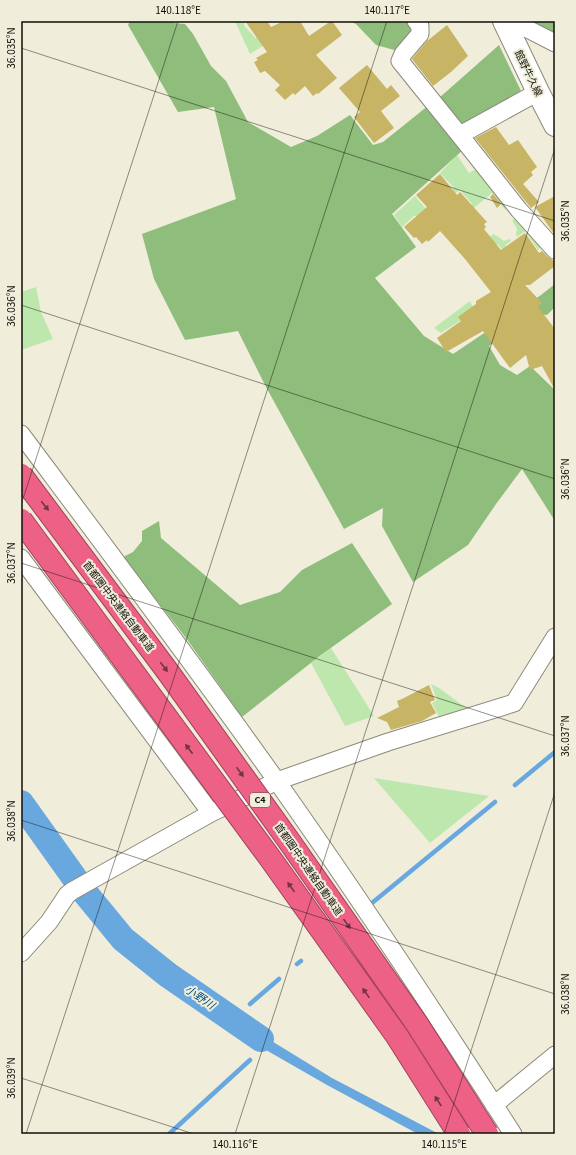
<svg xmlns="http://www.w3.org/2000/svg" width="576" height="1155" font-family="Georgia,'Noto Sans JP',serif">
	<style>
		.green { fill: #bee7ae }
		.forest { fill: #8ebd7c }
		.water { fill: #69a8df }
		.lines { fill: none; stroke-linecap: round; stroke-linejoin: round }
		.stream { stroke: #69a8df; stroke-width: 4.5 }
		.river { stroke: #69a8df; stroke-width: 26 }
		.building { fill: #c7b464 }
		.minor-casing { stroke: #8c8979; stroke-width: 19 }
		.secondary-casing { stroke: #8c8979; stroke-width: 24 }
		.minor { stroke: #fff; stroke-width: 17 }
		.secondary { stroke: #fff; stroke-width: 22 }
		.motorway-bridge-casing { stroke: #a1445b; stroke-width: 24; stroke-linecap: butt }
		.motorway-bridge { stroke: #ee6187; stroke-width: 22 }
		.oneway { fill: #743442 }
		.ticks { fill: none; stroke: #110f09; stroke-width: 1; stroke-opacity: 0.45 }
		.labels { text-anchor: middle; stroke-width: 4; stroke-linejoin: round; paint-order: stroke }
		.shield { fill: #f0eddb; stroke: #545248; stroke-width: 1 }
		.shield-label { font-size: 9px; font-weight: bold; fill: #110f09 }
		.street-label { font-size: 10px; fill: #110f09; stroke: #f0eddb }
		.water-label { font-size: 11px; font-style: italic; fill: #004d7f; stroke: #f0eddb }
		.neatline { fill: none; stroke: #110f09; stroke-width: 1.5 }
		.ticks-label { font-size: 10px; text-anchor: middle; fill: #110f09 }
	</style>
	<rect width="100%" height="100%" fill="#f0eddb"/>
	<path class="green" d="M235,21H244L245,22L244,25C247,30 252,33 255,38L274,28L279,36L250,54Z
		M457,155L469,173L478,168L505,203V210L492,193L442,234L472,204L460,190L454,194L451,192L454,188L440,173Z
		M415,196L432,216H414L402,227L394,215Z
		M517,218L543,246L538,250L525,231L517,237L516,234L517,229L512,220Z
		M493,234L497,236L504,241L510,239L511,241L505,245L516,262L514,264L498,244L484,253L487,240Z
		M36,287L41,312L53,339L21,350V292Z
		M470,301L475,311L441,333L434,328Z
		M331,648L374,716L345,726L311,663Z
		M431,684L439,688L469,710L440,719L432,703L437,700Z
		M374,778L489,796L430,843Z"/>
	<path class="forest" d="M130,21H173L174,23L185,24L193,34L211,66L226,81L248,122L291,147L317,136L350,115L373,145L383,142L429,105L464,149L392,214L416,247L375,278L424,336L453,354L541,295L555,284V307L547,315L539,314L508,329L489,346L500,365L517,375L530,366L555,390V521L522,469L496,504L468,545L413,582L382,526L383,508L344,529L266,387L238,331L185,340L154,279L142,234L236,199L214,107L178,112L128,25Z
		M349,21H408L412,33L398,51L376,45L356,24Z
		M528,21H555V36Z
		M499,45L521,91L465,126H461L439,98Z
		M159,521L161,538L240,605L280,592L302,570L352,543L392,604L321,655L242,717L186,638L123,557L133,552L142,541V531Z"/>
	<path class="water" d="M234,1015L270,1040L332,1078L439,1134H418L327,1085L259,1046L260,1043L229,1022Z"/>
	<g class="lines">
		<path class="stream" d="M515,785L555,752
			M372,903L495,802
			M297,964L301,961
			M250,1004L279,979
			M169,1134L250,1060"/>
		<path class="river" d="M21,803L86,894L123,939L168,975L261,1039"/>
	</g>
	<path class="building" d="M245,21H267L271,27L284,21H300L309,36L331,21H332L342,35L316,55L337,78L318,94L317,93L313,96L305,86L295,95L293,93L285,100L275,90L280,85L265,71L260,73L254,62L258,60L256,58L267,52Z
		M447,25L468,56L451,72L433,86L412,59L427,41Z
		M367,65L387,89L391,85L400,96L381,111L394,128L374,143L354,117L360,112L339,88Z
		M496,127L509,145L518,140L537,167L531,172L533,175L523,184L539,202L531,208L475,138Z
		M440,174L457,195L460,192L487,222L484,224L486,227L484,229L501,250L525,233L539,253L542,251L548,257L552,259L555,264V266L530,285H525L542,303L538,307L555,329V390L542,366L530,370L526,355L510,368L483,331L446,352L437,338L461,321L458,317L476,304V301L491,292L465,259L440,231L428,242L427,240L422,244L416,237L414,238L404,227L427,207L416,195Z
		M493,194L501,204L497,208L490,197Z
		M555,196V235L535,207Z
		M429,685L435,700L430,702L436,713L422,721L391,730L387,722L377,718L399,707L397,701L402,699Z"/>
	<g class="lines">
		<g class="minor-casing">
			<path id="minor" d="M416,21L420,26V34L403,54L400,61L466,143L519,210L555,250
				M512,21L555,43
				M460,135L538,92
				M21,434C107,549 193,663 276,780C358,896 436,1014 513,1134
				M21,558L211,813
				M21,953L49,922L67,895L72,891L211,813L277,781L388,742L514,703L555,637
				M494,1105L555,1055"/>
		</g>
		<g class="secondary-casing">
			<path id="secondary" d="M504,21L538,92L555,125"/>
		</g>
		<use href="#minor" class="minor"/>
		<use href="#secondary" class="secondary"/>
		<g class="motorway-bridge-casing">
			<path id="motorway-bridge" d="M21,475L168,672L289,841L417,1024L487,1134
				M21,520L270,858L397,1036L459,1134"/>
		</g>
		<use href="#motorway-bridge" class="motorway-bridge"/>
	</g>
	<defs><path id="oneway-solid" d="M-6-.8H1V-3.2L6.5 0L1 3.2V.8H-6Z"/></defs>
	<g class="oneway">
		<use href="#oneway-solid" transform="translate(45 506) rotate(52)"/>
		<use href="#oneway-solid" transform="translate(164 667) rotate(53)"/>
		<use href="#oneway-solid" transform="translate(189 749) rotate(-127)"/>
		<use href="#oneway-solid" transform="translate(240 772) rotate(54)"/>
		<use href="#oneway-solid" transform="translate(291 887) rotate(-125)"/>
		<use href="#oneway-solid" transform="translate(347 924) rotate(55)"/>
		<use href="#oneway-solid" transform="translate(366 993) rotate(-125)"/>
		<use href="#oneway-solid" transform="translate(438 1101) rotate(-123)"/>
	</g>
	<path class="ticks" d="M21,48L555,221M21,305L555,479M21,505L178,21M21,563L555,736M21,820L555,994M21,1078L194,1134M26,1134L387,21M235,1134L555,148M444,1134L555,792"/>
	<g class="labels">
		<rect class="shield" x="250" y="793" width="20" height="14" rx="3"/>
		<g class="shield-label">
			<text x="260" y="803">C4</text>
		</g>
		<g class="street-label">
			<text transform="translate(529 73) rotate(64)" y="4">館野牛久線</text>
			<text transform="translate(119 606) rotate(53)" y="4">首都圏中央連絡自動車道</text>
			<text transform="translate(309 869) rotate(55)" y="4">首都圏中央連絡自動車道</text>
		</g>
		<g class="water-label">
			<text transform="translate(200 997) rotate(34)" y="4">小野川</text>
		</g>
	</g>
	<rect width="576" height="1155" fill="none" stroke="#f0eddb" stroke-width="44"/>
	<rect x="22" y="22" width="532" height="1111" class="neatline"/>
	<g class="ticks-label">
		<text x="178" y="14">140.118°E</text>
		<text x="387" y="14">140.117°E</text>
		<text transform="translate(11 48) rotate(-90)" y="4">36.035°N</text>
		<text transform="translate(565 221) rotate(-90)" y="4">36.035°N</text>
		<text transform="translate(11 306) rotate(-90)" y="4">36.036°N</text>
		<text transform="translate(565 479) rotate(-90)" y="4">36.036°N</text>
		<text transform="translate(11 563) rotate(-90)" y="4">36.037°N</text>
		<text transform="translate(565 736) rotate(-90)" y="4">36.037°N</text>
		<text transform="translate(11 821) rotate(-90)" y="4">36.038°N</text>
		<text transform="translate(565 994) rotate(-90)" y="4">36.038°N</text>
		<text transform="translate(11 1078) rotate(-90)" y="4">36.039°N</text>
		<text x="235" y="1148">140.116°E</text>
		<text x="444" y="1148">140.115°E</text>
	</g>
</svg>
